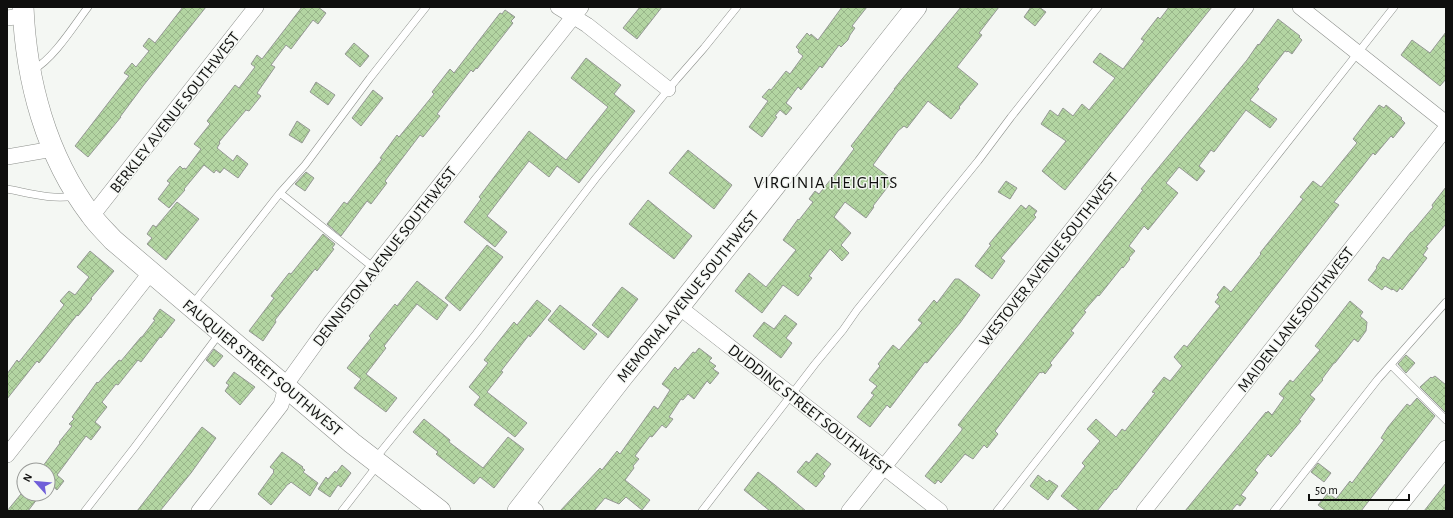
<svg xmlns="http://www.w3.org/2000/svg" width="1453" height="518" font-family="'Alegreya Sans',sans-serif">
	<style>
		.building { fill: url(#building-cross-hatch); stroke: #959894 }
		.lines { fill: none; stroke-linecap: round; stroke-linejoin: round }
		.lane-casing { stroke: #8d908c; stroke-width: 8 }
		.street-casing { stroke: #8d908c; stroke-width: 16 }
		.secondary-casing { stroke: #8d908c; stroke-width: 22 }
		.lane { stroke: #fff; stroke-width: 7 }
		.street { stroke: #fff; stroke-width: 15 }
		.secondary { stroke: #fff; stroke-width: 21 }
		.labels { text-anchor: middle; stroke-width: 3; stroke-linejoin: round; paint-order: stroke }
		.street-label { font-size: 16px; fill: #0f0f0e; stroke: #f4f7f3 }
		.neighbourhood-label { font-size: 17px; letter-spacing: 1px; fill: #0f0f0e; stroke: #f4f7f3 }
	</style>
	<defs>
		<pattern id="building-cross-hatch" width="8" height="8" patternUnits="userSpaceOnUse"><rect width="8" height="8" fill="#b3d5a2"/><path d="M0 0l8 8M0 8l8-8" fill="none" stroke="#99b68a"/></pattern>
	</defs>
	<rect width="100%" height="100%" fill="#f4f7f3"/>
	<path class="building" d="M183,7H206L143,86L120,117H121L88,157L75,146L129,76L124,73L132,63L136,67L149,51L143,46L149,38L155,43Z
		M302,7H318L326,13L318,24L313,20L291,49L286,45L271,65L275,67L257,93L261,96L249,111L246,110L219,142L220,143L217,148L233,161L237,155L248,164L238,178L224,168L220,173L216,170L214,173L204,165L184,189L185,190L169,208L158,199L170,183L167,181L180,166L183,169L184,168L186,169L201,149L194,144L210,124L207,121L235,85L239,88L255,67L251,64L257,55L262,59Z
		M640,7H662L637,39L623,28Z
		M842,7H867L852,26L855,28L850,35L848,40L841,47L839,45L822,68L820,66L801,90L798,87L786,103L792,108L786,115L780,110L775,116L777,117L762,137L749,127L768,101L762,97L769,89L771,90L786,71L790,74L803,56L798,52L799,50L796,47L807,33L810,36L811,34L818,40Z
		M961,7H999L979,33L982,35L957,67L978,84L959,107L960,108L951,119L928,101L907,128L904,126L898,131L873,165L893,180L873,206L874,207L866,218L845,202L834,217L851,233L841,245L849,253L842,261L830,249L809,276L812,278L798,296L783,285L762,313L735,291L749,273L766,287L796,250L783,240L798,219L799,220L813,202L809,199L815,191L819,194L839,169L854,149L851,146L895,89H894Z
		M1031,7H1039L1046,12L1035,26L1024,17Z
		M1169,7H1212L1065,190L1061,187L1042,171L1066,141L1041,124L1050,110L1058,116L1063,108L1073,116L1082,104L1089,110L1115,78L1093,62L1100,53L1123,69L1144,41L1141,39L1158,17L1160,19Z
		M505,10L515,17L511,21L513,23L477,69L476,68L473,72L471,70L437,114L440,116L423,137L420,135L385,181L387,183L371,204L367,201L341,236L327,224L344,202L347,204L382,159L380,158L397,135L399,137L434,94L432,92L450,69L454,73L500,13L502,14Z
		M1278,19L1300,36L1299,37L1302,40L1292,54L1288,51L1287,52L1285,51L1257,87L1259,89L1250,100L1277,119L1270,128L1246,110L1214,152L1211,150L1199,166L1205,171L1197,181L1179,167L1166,183L1178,193L1148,230L1144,226L1129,246L1135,251L1129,258L1130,259L1123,268L1122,267L1099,296L1098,295L1084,311L1086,312L1071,331L1074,333L1050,363L1052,365L1045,374L1043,372L1041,373L1040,372L995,431L998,434L987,448L984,445L973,459L965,454L941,483L938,480L935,484L925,476L962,430V428L958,425L1143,190L1141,189L1247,60L1258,44L1259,45Z
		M1446,32V79L1440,86L1401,55L1412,40L1430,53Z
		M354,43L369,56L360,67L345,54Z
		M586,58L621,85L614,94L635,111L579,183L557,166L549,177L529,161L487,216L507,232L495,247L464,222L481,199L479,197L529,131L566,160L608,107L571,78Z
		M316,82L335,95L328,105L310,92Z
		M373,90L383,98L361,126L352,118Z
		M1379,105L1384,108L1386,105L1402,118L1401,119L1405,123L1393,138L1391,136L1375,155L1373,153L1351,181L1334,202L1339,205L1116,490L1115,489L1097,511H1080L1061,496L1085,466L1082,463L1100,441L1087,429L1096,419L1116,437L1122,429L1125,431L1155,393L1152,392L1164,377L1170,381L1182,366L1174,357L1184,345L1187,347L1220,306L1215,302L1219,297L1217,295L1224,286L1231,292L1261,254L1260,253L1303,199L1300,197L1313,181L1321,187L1357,143L1353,139Z
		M297,121L310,130L302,143L289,135Z
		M688,150L732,185L714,209L669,173Z
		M306,172L314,178L305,191L295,184Z
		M1006,181L1017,188L1010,199L998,192Z
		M1446,187V224L1426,247L1428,248L1423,255L1427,258L1402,290L1400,288L1397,292L1393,289L1392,290L1385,286L1382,290L1368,280L1377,268L1376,267L1383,257L1388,260H1389L1411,232H1412L1433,207L1432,205Z
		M648,200L692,236L674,259L629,224Z
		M177,202L199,219L166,260L147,244L152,238L147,234L153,225L156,227Z
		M1021,205L1026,209L1029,205L1037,211L1034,215L1036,217L1001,258L1005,261L992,279L975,266L991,245L989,244Z
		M323,234L335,244L332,248L334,249L317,271L315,269L275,320L276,322L263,341L249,331L274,298L271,296L289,273L291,274Z
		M487,245L503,257L460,311L445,298Z
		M90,251L114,271L91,298L92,299L78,316L77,315L39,363L37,361L7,399V374L17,360L19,362L64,305L60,301L69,291L75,295L89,277L77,267Z
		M955,279H959L980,295L960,323L927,363L925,362L890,408L887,405L870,427L857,417L874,395L871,393L877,386L869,380L880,366L878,364L893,345L899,350L922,323L918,320L934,300L937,303Z
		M417,281L448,305L437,320L417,304L384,346L386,348L366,374L397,398L386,412L354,388L361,379L347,368L371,338L369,336L395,304L397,306Z
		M622,287L638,299L608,338L592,325Z
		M537,300L551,311L530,337L529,335L501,371L503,372L487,392L527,423L515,437L474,405L480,397L469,387L488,363L484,360L514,322L517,325Z
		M1350,301L1363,312L1360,316L1367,322L1366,331L1358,342L1354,339L1335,363H1334L1322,379L1323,380L1310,395L1315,399L1299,420L1301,421L1271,457L1268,454L1255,470L1258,473L1241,495L1246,498L1240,506L1237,504L1231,511H1185L1266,412L1267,413L1268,411L1272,415L1284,398L1279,394L1290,380L1293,382L1320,350L1315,346Z
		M560,305L597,334L584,350L548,320Z
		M160,309L175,320L161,338L160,337L141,362L138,360L118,385L116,384L102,402L107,407L95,422L101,427L91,440L86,436L57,475L64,481L57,490L50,484L48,487V470H40L60,443L59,442L72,426L69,424L74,419L72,417L97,382L98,383L119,360L121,361L141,337H142L155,320L153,319Z
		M785,315L797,324L786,338L792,343L781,358L753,336L764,322L774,329Z
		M699,348L712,358L709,361L716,366L713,369L719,373L710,384L707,381L694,399L688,394L683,400L681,399L669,417L673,419L666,428L662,425L652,437L650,436L635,456L639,459L633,466L634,468L625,480L650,500L642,510L626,497L619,504L605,498L594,511H560L600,468L602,470L617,451L620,454L654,406L658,409L670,390L662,384L675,367L678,370L693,352L695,353Z
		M214,349L223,356L214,367L206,360Z
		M1406,355L1415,363L1406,373L1398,364Z
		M234,372L255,387L240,405L225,391L229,385L226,383Z
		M1435,376L1446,385V413L1420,387L1431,377L1432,378Z
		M1417,398L1435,416L1361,511H1326L1318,505L1328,493L1336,499L1350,481L1352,483L1381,444L1384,440L1381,438L1388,427L1407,404L1410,406Z
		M424,419L450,440L449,442L483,468L508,437L524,449L494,488L480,477L474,484L436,454L438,452L413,432Z
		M202,427L216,438L191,473L160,511H137Z
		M282,452L303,467L302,468L305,470L303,472L318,483L310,496L291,482L289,484H288L271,505L258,494L274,472L273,471L274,470L270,467Z
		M817,453L831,464L823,474L825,476L816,487L797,472L806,461L809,463Z
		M1318,463L1331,473L1324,482L1311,472Z
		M342,465L351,473L341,487L338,485L330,497L318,489L326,477L328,479L335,471L336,473Z
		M758,472L775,485L806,511H770L744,490Z
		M1038,475L1047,482L1049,480L1058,486L1048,500L1030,486Z
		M1446,483V511H1424Z
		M21,494H41L28,511H7Z"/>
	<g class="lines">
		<g class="lane-casing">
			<path id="lane" d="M33,70C54,58 73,27 88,7
				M7,189C29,193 52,200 74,196
				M280,193L374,268
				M192,305L280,193L305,165L370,78L426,7
				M1391,365L1446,420
				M85,511L134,448L220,333
				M342,511L373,471L379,454L476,334L596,178L676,80L704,48L737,7
				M702,511L815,364L843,330L857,310L978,161L1011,117L1098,7
				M997,511L1394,7
				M1274,511L1378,379L1446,302"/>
		</g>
		<g class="street-casing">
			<path id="street" d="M558,7L587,25L668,89
				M1300,7L1446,123
				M7,18L23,16
				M7,157L53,149
				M91,217L256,7
				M679,307L940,511
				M7,455L151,272
				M525,502L536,511
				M199,511L281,405L287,383L331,322L581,7
				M849,511L1145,137L1246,7
				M1144,511L1446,128
				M1396,511L1446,448"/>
		</g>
		<g class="secondary-casing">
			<path id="secondary" d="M23,7C26,80 46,156 91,215C97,224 106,232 113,240L352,443L440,511
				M518,511L623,376L679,307L916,7"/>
		</g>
		<use href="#lane" class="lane"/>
		<use href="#street" class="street"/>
		<use href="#secondary" class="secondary"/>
	</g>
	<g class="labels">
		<g class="street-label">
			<text transform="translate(174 112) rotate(-52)" y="6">BERKLEY AVENUE SOUTHWEST</text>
			<text transform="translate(384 256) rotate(-52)" y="6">DENNISTON AVENUE SOUTHWEST</text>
			<text transform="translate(1048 259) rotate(-52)" y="6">WESTOVER AVENUE SOUTHWEST</text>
			<text transform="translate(687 296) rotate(-51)" y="6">MEMORIAL AVENUE SOUTHWEST</text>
			<text transform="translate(1295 319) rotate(-52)" y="6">MAIDEN LANE SOUTHWEST</text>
			<text transform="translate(263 367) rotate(40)" y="6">FAUQUIER STREET SOUTHWEST</text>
			<text transform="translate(810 409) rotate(38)" y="6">DUDDING STREET SOUTHWEST</text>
		</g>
		<g class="neighbourhood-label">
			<text x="826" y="188">VIRGINIA HEIGHTS</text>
		</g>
	</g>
	<rect width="1453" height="518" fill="none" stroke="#0f0f0e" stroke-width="16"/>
	<g transform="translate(36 482) rotate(297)"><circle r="19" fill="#f4f7f3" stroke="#989a97"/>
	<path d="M0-3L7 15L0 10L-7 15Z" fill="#705fd9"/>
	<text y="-6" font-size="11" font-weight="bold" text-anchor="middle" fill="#0f0f0e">N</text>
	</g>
	<path d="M1309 494v6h100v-6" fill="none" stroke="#0f0f0e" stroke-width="2"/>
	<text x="1315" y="494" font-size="12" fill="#0f0f0e" stroke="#f4f7f3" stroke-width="3" paint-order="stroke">50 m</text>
</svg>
